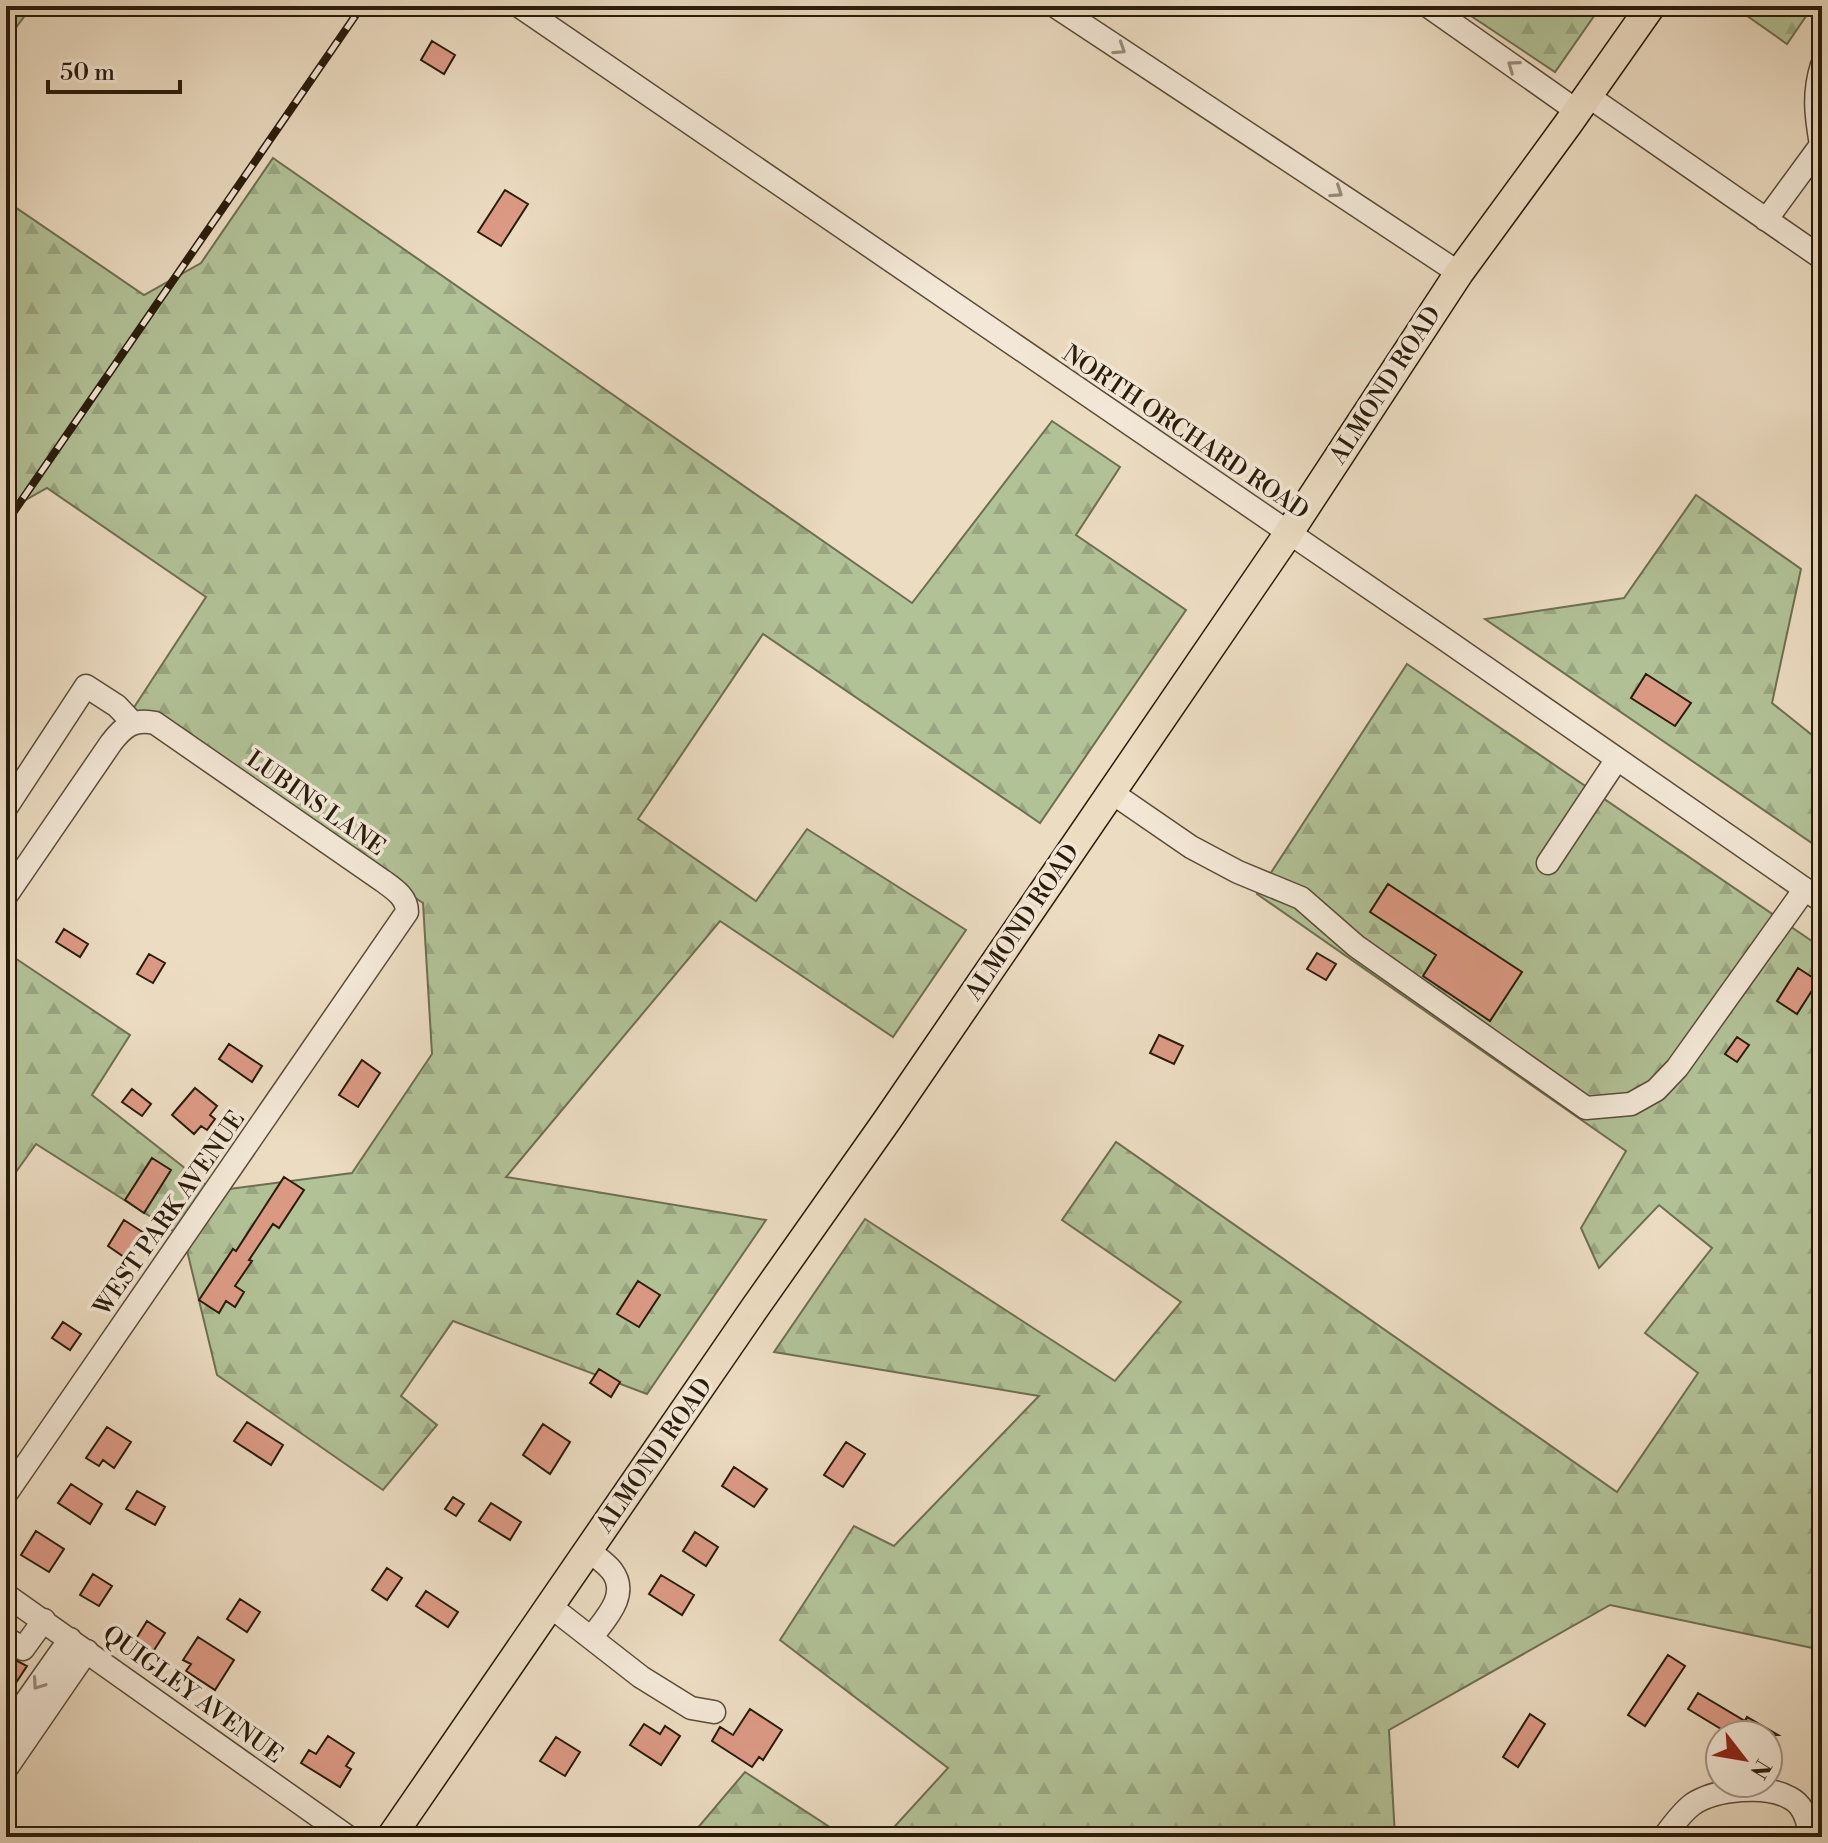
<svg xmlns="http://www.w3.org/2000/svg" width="1828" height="1843" font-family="'Libre Bodoni',serif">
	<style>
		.forest { fill: url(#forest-firs); stroke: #6e6f51; stroke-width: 2 }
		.building { fill: #dc9a85; stroke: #291c0b; stroke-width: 2 }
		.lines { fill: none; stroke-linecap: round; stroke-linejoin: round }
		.minor-casing { stroke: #5a4c39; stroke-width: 25 }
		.major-casing { stroke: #291c0b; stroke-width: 31 }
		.minor { stroke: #f3e8d7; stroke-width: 22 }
		.major { stroke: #ecdcc2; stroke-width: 28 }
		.rail-casing { stroke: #291c0b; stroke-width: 8 }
		.rail { stroke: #f3e8d7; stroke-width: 5; stroke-dasharray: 15; stroke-linecap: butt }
		.oneway { stroke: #988c7b }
		.labels { text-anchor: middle; stroke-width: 7; stroke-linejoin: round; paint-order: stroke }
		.street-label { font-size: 24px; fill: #291c0b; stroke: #f3e8d7 }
	</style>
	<defs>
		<pattern id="forest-firs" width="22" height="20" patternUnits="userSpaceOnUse" patternTransform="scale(2)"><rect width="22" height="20" fill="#b2c297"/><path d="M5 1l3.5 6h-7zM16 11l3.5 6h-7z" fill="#99a681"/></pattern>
	</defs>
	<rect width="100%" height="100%" fill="#ecdcc2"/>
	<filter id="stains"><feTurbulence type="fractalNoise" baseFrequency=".0025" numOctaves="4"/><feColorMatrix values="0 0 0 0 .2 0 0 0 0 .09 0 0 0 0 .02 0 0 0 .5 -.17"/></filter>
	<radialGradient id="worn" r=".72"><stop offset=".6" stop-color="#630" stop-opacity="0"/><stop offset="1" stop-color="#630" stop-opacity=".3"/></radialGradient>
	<path class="forest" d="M6,6H32L6,41Z
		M1456,6H1601L1555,72Z
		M1733,6H1813L1787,44Z
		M273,158L912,603L1052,421L1120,467L1076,535L1186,610L1040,823L763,634L638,819L756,901L807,829L966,930L893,1037L720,921L506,1177L766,1220L647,1394L453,1321L401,1396L437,1425L383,1490L217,1375L184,1238L36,1144L6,1186V952L130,1035L92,1095L214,1191L352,1173L432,1054L423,903L131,712L206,597L47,488L6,511V201L144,295L201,263Z
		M1696,495L1801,569L1772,703L1822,743V850L1485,619L1624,598Z
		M1407,664L1822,948V1650L1610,1605L1389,1730L1395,1837H885L948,1768L780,1640L854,1526L894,1546L1039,1396L774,1352L865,1219L1115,1381L1181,1302L1062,1220L1116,1142L1617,1492L1698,1373L1645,1333L1712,1248L1659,1205L1599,1268L1581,1228L1626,1151L1257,894Z
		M745,1772L845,1837H690Z"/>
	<path class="building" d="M432,41L455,55L444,74L421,60Z
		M505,190L528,204L501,246L478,232Z
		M1646,674L1691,703L1675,726L1631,698Z
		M1388,884L1522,972L1490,1021L1423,976L1436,955L1370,912Z
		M64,929L88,944L80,957L56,942Z
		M1317,953L1336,964L1326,980L1307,969Z
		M149,954L165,963L153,983L137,974Z
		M1798,968L1818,981L1797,1014L1777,1001Z
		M1159,1035L1183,1046L1174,1064L1150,1053Z
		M1737,1037L1749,1045L1737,1062L1725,1054Z
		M229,1044L262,1066L252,1082L219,1059Z
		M362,1060L380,1073L358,1107L339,1095Z
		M195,1088L217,1106L210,1115L215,1119L207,1130L201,1126L194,1134L172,1115Z
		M132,1089L151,1104L142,1116L122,1102Z
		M152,1158L171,1170L144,1213L125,1200Z
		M284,1177L304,1190L279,1228L273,1224L249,1260L252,1261L235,1286L244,1292L235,1307L226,1301L219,1313L199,1300L233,1249L236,1251Z
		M124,1220L144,1233L127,1259L108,1246Z
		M638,1281L660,1295L639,1327L617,1314Z
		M63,1322L81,1334L70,1350L52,1338Z
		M599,1369L620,1382L611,1397L590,1383Z
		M247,1422L283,1445L271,1465L234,1441Z
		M543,1424L570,1442L550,1474L523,1455Z
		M107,1427L131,1442L114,1468L103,1460L99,1466L86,1458Z
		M846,1442L865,1454L843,1487L824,1475Z
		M734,1467L767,1489L754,1507L722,1486Z
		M71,1484L102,1504L90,1524L58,1503Z
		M137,1491L165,1507L155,1525L126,1509Z
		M453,1497L464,1504L456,1516L445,1509Z
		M491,1503L521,1522L510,1540L479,1521Z
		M36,1531L64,1549L49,1572L21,1555Z
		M695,1532L718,1547L706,1566L683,1551Z
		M387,1568L402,1578L387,1600L372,1590Z
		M93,1574L112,1586L99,1606L80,1595Z
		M661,1575L694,1595L682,1615L649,1594Z
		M426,1591L458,1612L448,1627L416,1606Z
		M240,1599L260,1612L247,1632L227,1619Z
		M147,1621L165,1633L149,1658L131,1647Z
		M198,1637L234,1660L215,1690L186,1671L191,1664L183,1660Z
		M6,1655L27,1666L6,1698Z
		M1668,1655L1685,1666L1645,1726L1628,1715Z
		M1698,1693L1745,1721L1747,1717L1778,1735H1731L1688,1709Z
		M750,1709L782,1730L763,1760L759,1757L752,1767L712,1741L720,1727L733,1735Z
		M1530,1714L1545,1724L1518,1767L1503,1757Z
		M644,1724L660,1734L665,1726L680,1736L661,1765L630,1745Z
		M328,1736L354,1753L346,1766L351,1769L340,1787L301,1763L309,1750L316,1754Z
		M556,1737L580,1752L565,1776L540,1761Z"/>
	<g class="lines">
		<g class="minor-casing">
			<path id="minor" d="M519,6L1440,636L1822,901
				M1055,6L1459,273
				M1428,6L1577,111
				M1588,96L1822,258
				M1766,220L1821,145C1816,116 1813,93 1822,65
				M1111,792L1191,847L1238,872L1301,898L1356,946L1586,1108L1631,1104L1656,1090L1677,1068L1805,889
				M6,808L86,686L117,706L133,723
				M1548,863L1617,759
				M6,896L111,743C123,727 134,718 155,723L383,881C394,889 407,897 407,912L6,1494
				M588,1550C596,1557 606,1563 612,1571C630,1595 605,1619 591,1638
				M6,1595L348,1837
				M550,1606L641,1677L691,1708L714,1712
				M6,1638L23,1649L44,1620
				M6,1730L70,1639
				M6,1769L87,1651
				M1664,1837C1672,1826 1682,1812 1693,1804C1716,1789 1766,1784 1790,1798C1802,1804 1806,1816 1809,1828L1803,1837"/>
		</g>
		<g class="major-casing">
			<path id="major" d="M391,1837L754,1309L888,1119L1288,534L1459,273L1568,124L1651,6"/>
		</g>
		<use href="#minor" class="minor"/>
		<use href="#major" class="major"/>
		<g class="rail-casing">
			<path id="rail" d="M6,523L362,6"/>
		</g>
		<use href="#rail" class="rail"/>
	</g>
	<defs><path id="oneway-chevron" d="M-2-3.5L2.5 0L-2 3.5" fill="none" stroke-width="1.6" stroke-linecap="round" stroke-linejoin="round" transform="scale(2)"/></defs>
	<g class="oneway">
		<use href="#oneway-chevron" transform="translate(1120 49) rotate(33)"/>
		<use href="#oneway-chevron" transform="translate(1513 66) rotate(-145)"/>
		<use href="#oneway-chevron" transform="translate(1337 192) rotate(34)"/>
		<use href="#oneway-chevron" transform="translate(38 1684) rotate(125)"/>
	</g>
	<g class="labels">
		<g class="street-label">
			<text transform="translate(1385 385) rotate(-57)" y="8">ALMOND ROAD</text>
			<text transform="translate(1186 432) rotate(34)" y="8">NORTH ORCHARD ROAD</text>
			<text transform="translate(316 803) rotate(35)" y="8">LUBINS LANE</text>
			<text transform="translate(1022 922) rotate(-56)" y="8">ALMOND ROAD</text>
			<text transform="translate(169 1213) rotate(-55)" y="8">WEST PARK AVENUE</text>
			<text transform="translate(654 1455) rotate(-55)" y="8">ALMOND ROAD</text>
			<text transform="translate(193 1694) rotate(36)" y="8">QUIGLEY AVENUE</text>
		</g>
	</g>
	<rect width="1828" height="1843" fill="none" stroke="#ecdcc2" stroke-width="32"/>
	<rect x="8" y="8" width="1812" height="1827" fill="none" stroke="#291c0b" stroke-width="4"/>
	<rect x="16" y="16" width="1796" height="1811" fill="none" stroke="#291c0b" stroke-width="2"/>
	<g transform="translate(1744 1759) rotate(121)"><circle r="38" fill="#f3e8d7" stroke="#a29685" stroke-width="2"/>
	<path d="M0-6L14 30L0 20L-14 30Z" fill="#8f2418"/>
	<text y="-12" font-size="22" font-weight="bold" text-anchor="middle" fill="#291c0b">N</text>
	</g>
	<path d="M48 80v12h132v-12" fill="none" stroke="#291c0b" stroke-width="4"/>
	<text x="60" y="80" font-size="24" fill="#291c0b" stroke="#f3e8d7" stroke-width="6" paint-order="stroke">50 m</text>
	<rect width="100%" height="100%" filter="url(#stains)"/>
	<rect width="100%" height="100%" fill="url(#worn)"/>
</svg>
